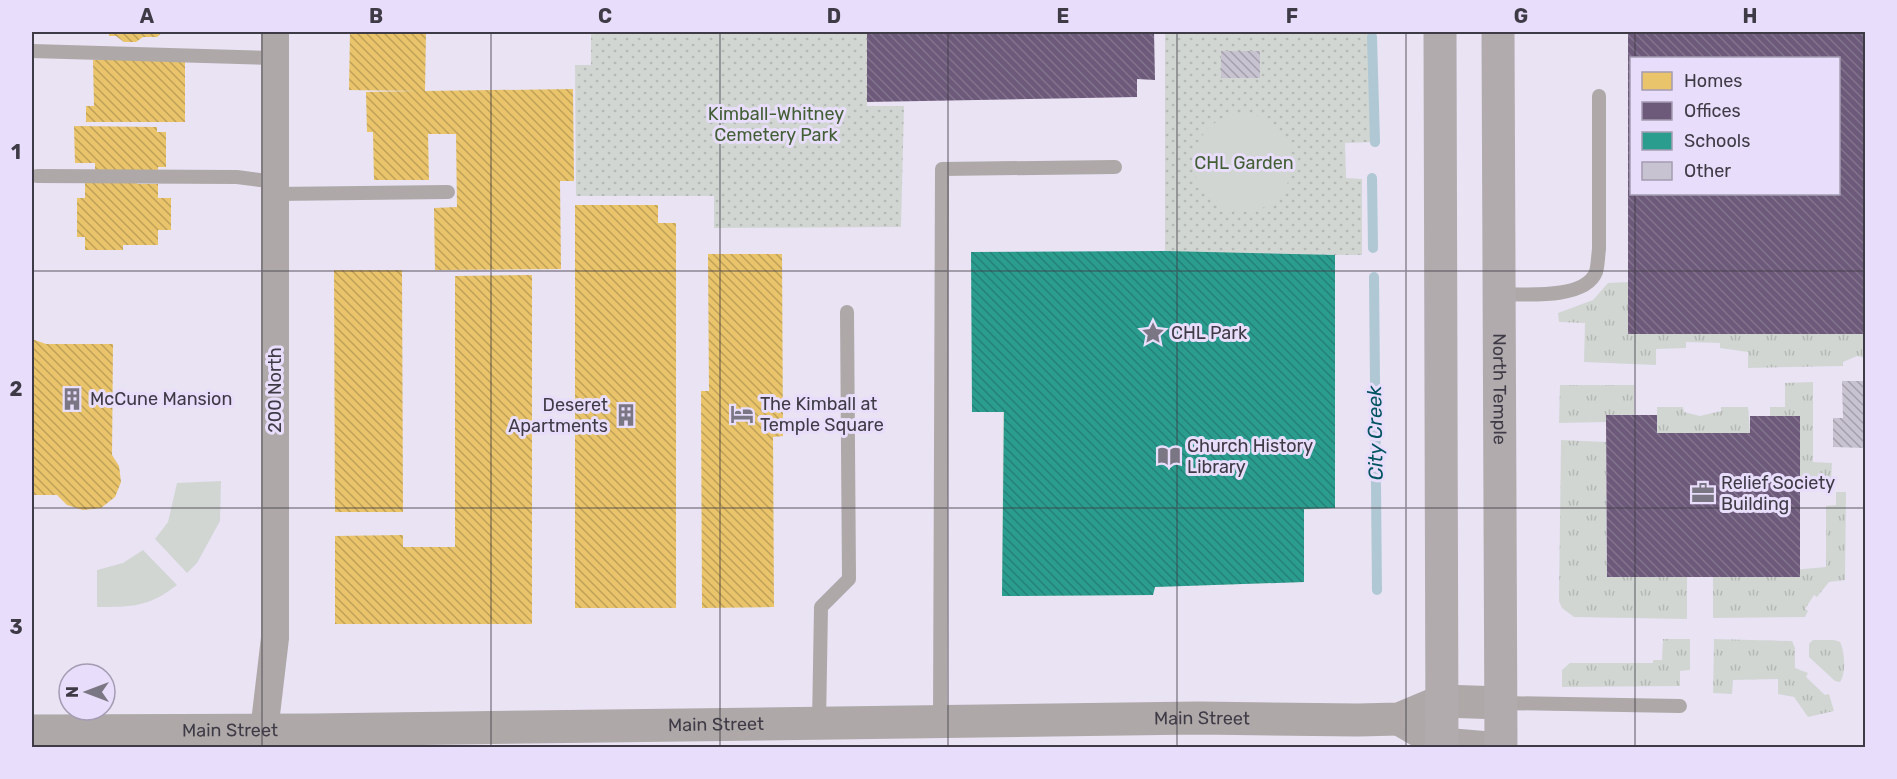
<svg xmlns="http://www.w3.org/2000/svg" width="1897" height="779" font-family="Rubik,sans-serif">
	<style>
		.grass { fill: url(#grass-tufts) }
		.park { fill: url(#park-dots) }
		.garden { fill: #d1d6d3 }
		.homes { fill: url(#homes-back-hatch) }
		.offices { fill: url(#offices-back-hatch); fill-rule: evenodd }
		.schools { fill: url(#schools-back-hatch) }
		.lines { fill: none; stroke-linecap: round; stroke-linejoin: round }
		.stream { stroke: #afc8d3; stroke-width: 10 }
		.building { fill: url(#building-back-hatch) }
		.service { stroke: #aea8a8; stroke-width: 14 }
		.minor { stroke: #aea8a8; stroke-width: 28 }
		.tertiary { stroke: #aea8a8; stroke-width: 33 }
		.primary { stroke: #b1abae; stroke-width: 33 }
		.grid { fill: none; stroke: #3f3b46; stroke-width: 1.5; stroke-opacity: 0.55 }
		.labels { text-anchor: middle; stroke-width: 6; stroke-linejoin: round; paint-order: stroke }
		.park-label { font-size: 18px; fill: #435f35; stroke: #e8ddfa }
		.poi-label { font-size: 18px; fill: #3f3b46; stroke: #e8ddfa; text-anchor: start }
		.street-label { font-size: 18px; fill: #3f3b46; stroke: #e8ddfa }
		.water-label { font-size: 20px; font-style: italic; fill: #005462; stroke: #e8ddfa }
		.neatline { fill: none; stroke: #3f3b46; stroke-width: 2 }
		.grid-label { font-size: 20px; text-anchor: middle; font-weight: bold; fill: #3f3b46 }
	</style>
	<defs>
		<pattern id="grass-tufts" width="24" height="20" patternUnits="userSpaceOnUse" patternTransform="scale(1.5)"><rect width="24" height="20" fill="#d1d6d3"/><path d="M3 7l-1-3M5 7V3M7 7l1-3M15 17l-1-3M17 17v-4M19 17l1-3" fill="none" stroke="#b4b9b6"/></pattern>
		<pattern id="park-dots" width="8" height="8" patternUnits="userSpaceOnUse" patternTransform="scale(1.5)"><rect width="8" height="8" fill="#d1d6d3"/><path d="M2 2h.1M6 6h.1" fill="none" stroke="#b4b9b6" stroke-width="1.8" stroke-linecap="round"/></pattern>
		<pattern id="homes-back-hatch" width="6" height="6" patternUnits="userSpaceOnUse" patternTransform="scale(1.5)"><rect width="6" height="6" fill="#e9c46a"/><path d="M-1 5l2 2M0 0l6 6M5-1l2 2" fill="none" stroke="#bea059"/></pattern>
		<pattern id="offices-back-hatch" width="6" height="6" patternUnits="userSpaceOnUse" patternTransform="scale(1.5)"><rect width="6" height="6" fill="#6d597a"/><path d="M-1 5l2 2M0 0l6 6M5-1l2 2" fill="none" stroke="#83748e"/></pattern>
		<pattern id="schools-back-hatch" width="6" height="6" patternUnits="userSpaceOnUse" patternTransform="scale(1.5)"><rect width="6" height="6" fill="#2a9d8f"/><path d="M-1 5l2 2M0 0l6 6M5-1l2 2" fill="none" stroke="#258177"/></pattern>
		<pattern id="building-back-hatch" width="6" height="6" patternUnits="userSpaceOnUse" patternTransform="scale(1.5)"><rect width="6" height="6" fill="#c8c3d0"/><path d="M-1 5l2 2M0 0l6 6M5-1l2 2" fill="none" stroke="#a4a0ab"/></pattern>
	</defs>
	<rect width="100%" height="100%" fill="#e9e3f4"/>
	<path class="grass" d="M1628,282V334H1865V358L1857,356L1843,362V366L1748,368V352L1720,348V343L1686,342V348L1656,349V365L1584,362L1585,323L1559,322L1558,313L1593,300L1608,283Z
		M1813,382V462L1832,463L1831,481H1825V488H1800L1770,416V407H1785V383Z
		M1560,385H1634V415L1606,422L1559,423Z
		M1657,407H1683L1684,412L1700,416L1721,411V407H1748L1750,433H1657Z
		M1561,440L1606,442L1607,577H1687V619L1574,617L1562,608L1559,601Z
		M1836,492H1846L1845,580L1829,582L1817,597L1814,595L1805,609L1808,611L1805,617L1713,618V577L1826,567V506L1836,505Z
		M1663,639H1690V670L1680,671V686L1562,687V670L1570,663H1653V660H1662Z
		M1714,639L1792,641L1795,648V668L1808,673L1806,677L1825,695L1829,694L1834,711L1808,717L1794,697L1778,694V679L1733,680L1732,694L1713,693Z
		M1813,640H1834L1840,642C1845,652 1846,674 1840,682L1835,681L1809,657V644Z"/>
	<path class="park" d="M591,32H867V106H904L901,227L714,228V196H576L575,65H591Z
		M1165,32H1373L1375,142L1345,143L1346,178L1362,179V255H1335V508L1304,510V582L1155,587L1153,595L1002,596L1003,412L1165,251Z"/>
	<path class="garden" d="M1194 163a49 49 0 1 1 98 0a49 49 0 1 1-98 0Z
		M221,481L220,521L197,563L187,573L155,539L168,522L177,483Z
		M143,550L177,585C149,607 132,607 97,607V570L123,563Z"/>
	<path class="homes" d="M109,32H163L157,37H143L136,42H124L116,36H109Z
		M350,32H426L425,91L573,89L574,181H560L561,269L435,270L434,208L457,207L456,134H428L429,180H374L373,132H367L366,92L417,91L349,90Z
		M93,60H185V122H86V106H94Z
		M74,126L157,127V132H166V167H158V170L95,171V163H75Z
		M85,178H137V184H158V198H171V230H158V245H123V250H85V237H77V198H85Z
		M575,205H658V223H676V608H575Z
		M708,254H782L783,436L773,437L774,607L702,608L701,391H709Z
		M334,270H402L403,512H335Z
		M532,275V624H335V536L403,535V547H455V276Z
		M32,339L46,344H113L112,455L119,466L121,482L115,497L101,508L83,510L67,505L57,495H32Z"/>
	<path class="offices" d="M867,32H1154L1155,80L1137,79V97L867,102Z
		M1628,32H1866V334H1628ZM1632,58H1838V194H1632Z
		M1606,415H1657V433H1750V416H1800V577H1607Z"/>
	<path class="schools" d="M1165,251L1335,255V508L1304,509V582L1155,587L1153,595L1002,596L1004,412H972L971,252Z"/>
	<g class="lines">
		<path class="stream" d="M1372,37L1375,142
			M1372,178L1373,248
			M1374,277L1377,590"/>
	</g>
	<path class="building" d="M1221,51H1260V78H1221Z
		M1842,381H1866V448L1833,447V418H1843Z"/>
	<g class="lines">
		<path class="service" d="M32,51L275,58
			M37,176L237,177L275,182
			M275,194L448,192
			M1500,294C1524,294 1585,300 1596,272C1598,265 1598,256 1599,249V96
			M1502,703L1680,706
			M940,723L942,169L1115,167
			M819,724L821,607L849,579L847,312"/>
		<path class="minor" d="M262,748L275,638V32"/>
		<g class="tertiary">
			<path d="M1399,719L1442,744L1489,748"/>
			<path id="s1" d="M32,731L314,730L1198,718L1358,720L1399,719L1442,701L1502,703"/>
		</g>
		<g class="primary">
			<path d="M1440,32L1442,748"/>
			<path id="s2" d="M1498,32L1501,748"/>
		</g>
	</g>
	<path class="grid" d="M262,32V748M491,32V748M720,32V748M948,32V748M1177,32V748M1406,32V748M1635,32V58M1635,194V748M32,271H1866M32,508H1866"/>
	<defs>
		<g id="sight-bare" transform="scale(1.8)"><path d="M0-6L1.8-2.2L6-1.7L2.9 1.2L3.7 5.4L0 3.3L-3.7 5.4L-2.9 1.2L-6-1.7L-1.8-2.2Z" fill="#7a7683" stroke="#e8ddfa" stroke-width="2.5" paint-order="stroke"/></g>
		<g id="building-bare" transform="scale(1.8)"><path d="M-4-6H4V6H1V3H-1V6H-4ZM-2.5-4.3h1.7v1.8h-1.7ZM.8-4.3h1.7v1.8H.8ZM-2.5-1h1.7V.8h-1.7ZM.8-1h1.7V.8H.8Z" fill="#7a7683" stroke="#e8ddfa" stroke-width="2.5" paint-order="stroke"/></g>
		<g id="hotel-bare" transform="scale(1.8)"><path d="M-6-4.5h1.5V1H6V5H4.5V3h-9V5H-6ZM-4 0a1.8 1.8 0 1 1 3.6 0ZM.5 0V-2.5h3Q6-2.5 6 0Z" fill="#7a7683" stroke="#e8ddfa" stroke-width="2.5" paint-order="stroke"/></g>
		<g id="library-bare" transform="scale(1.8)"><path d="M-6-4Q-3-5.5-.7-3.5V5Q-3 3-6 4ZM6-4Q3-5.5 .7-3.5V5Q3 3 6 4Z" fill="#7a7683" stroke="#e8ddfa" stroke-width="2.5" paint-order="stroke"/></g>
		<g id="office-bare" transform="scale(1.8)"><path d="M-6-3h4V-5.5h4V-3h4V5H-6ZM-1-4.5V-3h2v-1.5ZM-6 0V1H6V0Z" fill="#7a7683" stroke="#e8ddfa" stroke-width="2.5" paint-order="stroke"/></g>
	</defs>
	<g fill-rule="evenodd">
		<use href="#sight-bare" x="1153" y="333"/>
		<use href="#building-bare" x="72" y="399"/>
		<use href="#hotel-bare" x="742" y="414"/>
		<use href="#building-bare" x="626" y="415"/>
		<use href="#library-bare" x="1169" y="456"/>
		<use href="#office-bare" x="1703" y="493"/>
	</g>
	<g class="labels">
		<g class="park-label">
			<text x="776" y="120">Kimball-Whitney<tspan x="776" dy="21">Cemetery Park</tspan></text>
			<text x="1244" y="169">CHL Garden</text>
		</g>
		<g class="poi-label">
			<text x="1171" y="339">CHL Park</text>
			<text x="90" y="405">McCune Mansion</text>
			<text x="760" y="410">The Kimball at<tspan x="760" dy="21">Temple Square</tspan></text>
			<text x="608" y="411" text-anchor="end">Deseret<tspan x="608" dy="21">Apartments</tspan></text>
			<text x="1187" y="452">Church History<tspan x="1187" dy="21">Library</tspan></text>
			<text x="1721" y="489">Relief Society<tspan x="1721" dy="21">Building</tspan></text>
		</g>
		<g class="street-label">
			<text transform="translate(275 390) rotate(-90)" y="6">200 North</text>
			<text dy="6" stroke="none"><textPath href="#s2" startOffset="357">North Temple</textPath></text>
			<text dy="6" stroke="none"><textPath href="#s1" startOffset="1170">Main Street</textPath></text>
			<text dy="6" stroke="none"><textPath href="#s1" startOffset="684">Main Street</textPath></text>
			<text dy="6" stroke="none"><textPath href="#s1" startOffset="198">Main Street</textPath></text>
		</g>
		<g class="water-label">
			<text transform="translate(1375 433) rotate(-91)" y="7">City Creek</text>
		</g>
	</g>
	<rect width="1897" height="779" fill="none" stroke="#e8ddfa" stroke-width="66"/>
	<rect x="1630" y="57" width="210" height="138" fill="#e8ddfa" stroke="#a49cb2" stroke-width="1.5"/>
	<rect x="1642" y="72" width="30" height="18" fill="#e9c46a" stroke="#a49cb2" stroke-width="1.5"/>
	<text x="1684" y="87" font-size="18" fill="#3f3b46">Homes</text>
	<rect x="1642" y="102" width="30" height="18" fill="#6d597a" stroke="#a49cb2" stroke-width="1.5"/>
	<text x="1684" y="117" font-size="18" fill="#3f3b46">Offices</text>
	<rect x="1642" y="132" width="30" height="18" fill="#2a9d8f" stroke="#a49cb2" stroke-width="1.5"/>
	<text x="1684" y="147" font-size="18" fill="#3f3b46">Schools</text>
	<rect x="1642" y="162" width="30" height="18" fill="#c8c3d0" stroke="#a49cb2" stroke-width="1.5"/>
	<text x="1684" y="177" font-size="18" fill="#3f3b46">Other</text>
	<g transform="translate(87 692) rotate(270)"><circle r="28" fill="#e8ddfa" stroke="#a49cb2" stroke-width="1.5"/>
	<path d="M0-4.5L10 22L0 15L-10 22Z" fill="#7a7683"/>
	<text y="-9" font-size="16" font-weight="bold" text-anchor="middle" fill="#3f3b46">N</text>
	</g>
	<rect x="33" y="33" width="1831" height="713" class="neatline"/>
	<g class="grid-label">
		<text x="147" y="23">A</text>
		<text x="376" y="23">B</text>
		<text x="605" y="23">C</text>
		<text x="834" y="23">D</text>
		<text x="1063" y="23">E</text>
		<text x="1292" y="23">F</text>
		<text x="1521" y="23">G</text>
		<text x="1750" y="23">H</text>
		<text x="16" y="159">1</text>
		<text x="16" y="396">2</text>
		<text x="16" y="634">3</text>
	</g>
</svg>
